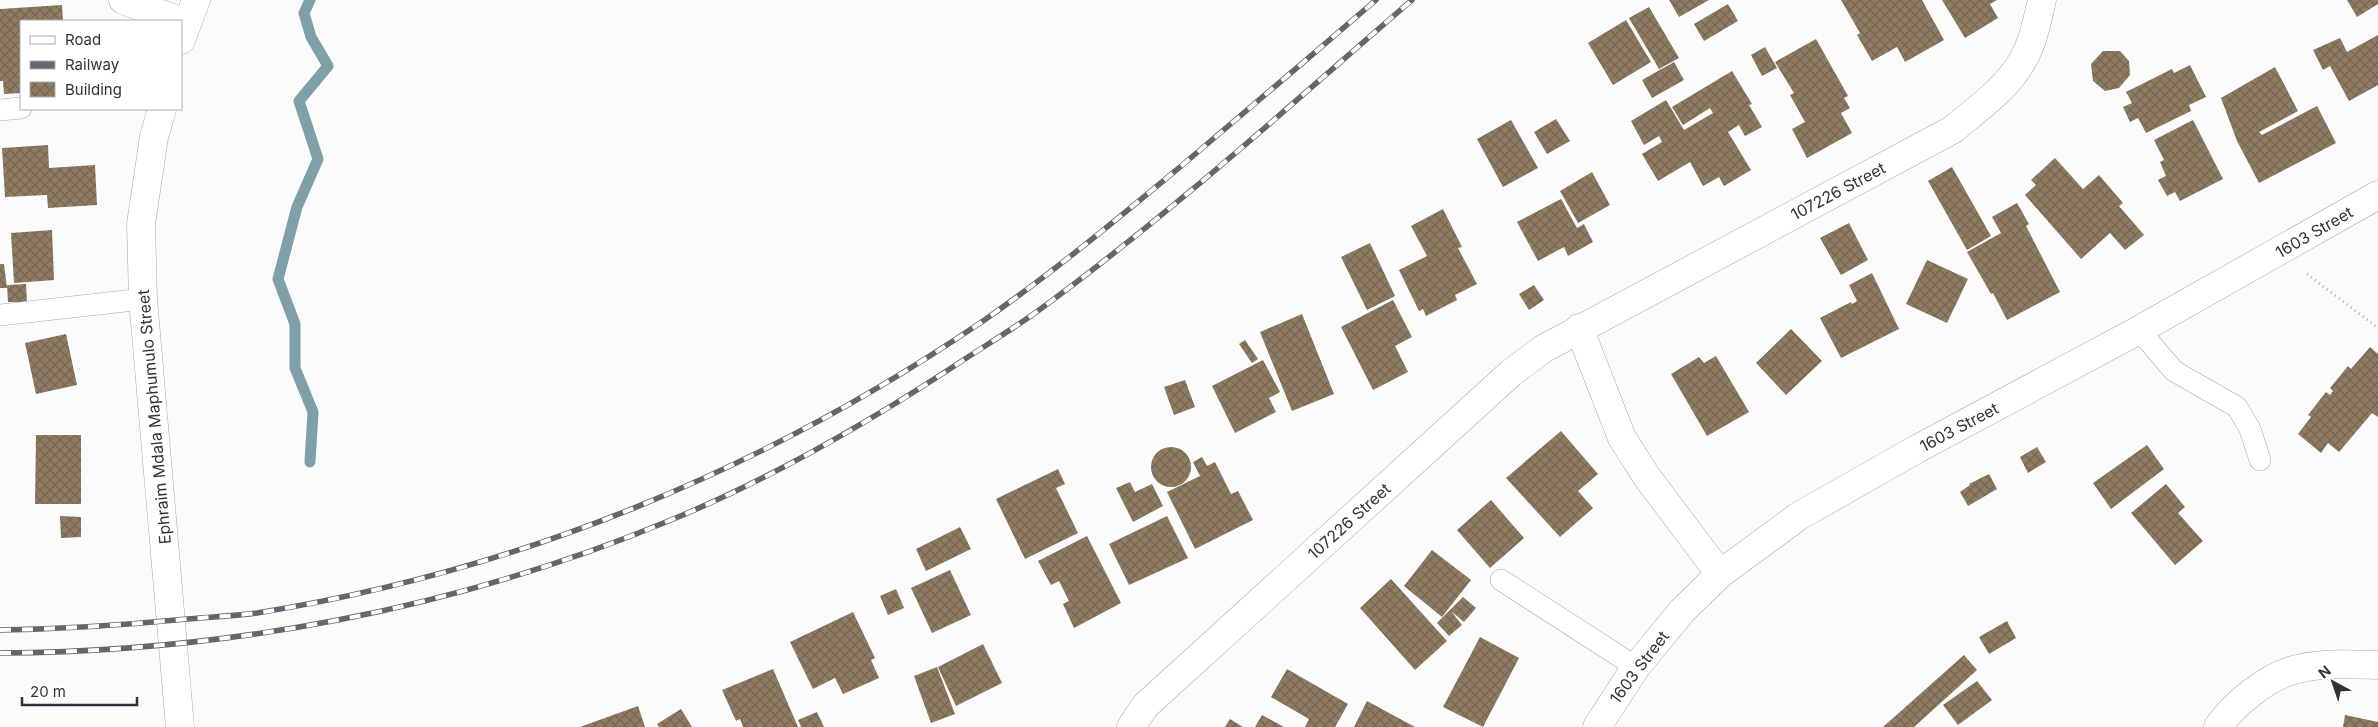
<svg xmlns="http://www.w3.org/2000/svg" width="2378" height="727" font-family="Inter,sans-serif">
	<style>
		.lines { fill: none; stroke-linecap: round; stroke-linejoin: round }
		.stream { stroke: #7fa0a8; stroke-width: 11 }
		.building { fill: url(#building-cross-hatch) }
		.lane-casing { stroke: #aea0bd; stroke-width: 22 }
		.street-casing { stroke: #aea0bd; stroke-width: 29 }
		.secondary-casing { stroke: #aea0bd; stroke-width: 29 }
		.path { stroke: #aeacb0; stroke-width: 3; stroke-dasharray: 1 4; stroke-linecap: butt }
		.lane { stroke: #fff; stroke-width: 21 }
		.street { stroke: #fff; stroke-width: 28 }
		.secondary { stroke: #fff; stroke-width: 28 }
		.rail-casing { stroke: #68636c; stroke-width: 5.5 }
		.rail { stroke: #fff; stroke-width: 4; stroke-dasharray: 11; stroke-linecap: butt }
		.labels { text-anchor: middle; stroke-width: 5; stroke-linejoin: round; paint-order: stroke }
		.street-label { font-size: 16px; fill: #352f3b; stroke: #fff }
	</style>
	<defs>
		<pattern id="building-cross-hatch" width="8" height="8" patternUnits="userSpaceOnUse" patternTransform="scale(1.25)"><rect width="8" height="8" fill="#8f7c62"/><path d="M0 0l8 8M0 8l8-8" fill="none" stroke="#766652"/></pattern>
	</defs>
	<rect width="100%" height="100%" fill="#fbfbfb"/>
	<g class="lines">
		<path class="stream" d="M310,462L313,412L295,368V324L278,279L297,207L318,159L299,101L328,66L311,37L304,13L310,0"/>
	</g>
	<path class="building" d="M1669,0H1709L1679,17Z
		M1841,0H1922L1944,40L1905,62L1897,47L1872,61L1857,35L1860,33Z
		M1942,0H1997L1990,4L1998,18L1965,38Z
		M2347,0H2378V4L2357,17Z
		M1728,4L1738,21L1704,41L1694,24Z
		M62,5L63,21H21V93L4,94L3,81H0V9Z
		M1649,7L1679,58L1659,69L1629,18Z
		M1626,20L1651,62L1613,85L1588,43Z
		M2378,35V85L2349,101L2330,66L2323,70L2313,50L2340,38L2347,52Z
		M1816,39L1848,96L1844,98L1850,108L1841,113L1852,133L1807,158L1792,129L1805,122L1790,95L1794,93L1775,62Z
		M1765,47L1777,68L1762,76L1751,55Z
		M2103,51H2120L2129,61L2130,75L2119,88L2105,91L2093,81L2091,64Z
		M1674,62L1684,80L1652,98L1642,80Z
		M2190,65L2206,97L2189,105L2191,111L2146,133L2138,118L2130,122L2123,107L2132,103L2126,92L2172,69L2174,73Z
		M2275,67L2298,111L2259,132L2262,135L2317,106L2336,143L2259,183L2237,141L2221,98Z
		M1732,71L1752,104L1749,105L1762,127L1745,136L1739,125L1728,132L1751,170L1724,186L1719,177L1703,186L1690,162L1658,181L1642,154L1662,142L1659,136L1644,145L1631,121L1666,100L1684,130L1713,113L1710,108L1683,125L1672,107Z
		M1556,119L1570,141L1547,154L1534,132Z
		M1511,120L1538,168L1503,187L1477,139Z
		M2193,120L2223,179L2180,201L2175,192L2167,196L2158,180L2166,176L2160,162L2164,160L2154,140Z
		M48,145L49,168L95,165L97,205L48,208L47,195L5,197L2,148Z
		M2055,158L2083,189L2099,175L2123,203L2119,206L2144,235L2125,250L2110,233L2081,259L2025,195L2036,185L2031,180Z
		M1952,167L1991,236L1967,250L1928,181Z
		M1592,172L1610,205L1578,223L1560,191Z
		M1561,199L1577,228L1584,224L1593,242L1568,256L1564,247L1538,261L1517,222Z
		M2017,203L2029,224L2026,226L2060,292L2007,320L1993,293L1991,294L1967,252L2001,233L1992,217Z
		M1443,209L1462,247L1458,248L1477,284L1455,295L1457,300L1426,316L1423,309L1419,311L1399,270L1427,256L1411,226Z
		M1849,223L1868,260L1841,275L1820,238Z
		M52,230L54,280L14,283L11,233Z
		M1370,243L1395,296L1367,310L1341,257Z
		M1927,260L1968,279L1947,323L1906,304Z
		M0,264H4L7,288H0Z
		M1872,273L1899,329L1841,358L1820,318L1851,302L1852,304L1857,301L1849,285Z
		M26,284L27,302H8L7,285Z
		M1534,285L1544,300L1529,310L1519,294Z
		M1393,300L1412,337L1395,346L1408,372L1373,390L1341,327Z
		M1302,314L1334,394L1292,411L1260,332Z
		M1791,329L1822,361L1786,395L1756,363Z
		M66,334L77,385L36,394L25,343Z
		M1245,340L1258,359L1252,363L1239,344Z
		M2370,347L2378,354V417L2372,413L2339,452L2328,443L2321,453L2298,434L2311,417L2308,415L2326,392L2330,395L2333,391L2330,388L2348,366L2351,369Z
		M1716,356L1749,412L1707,436L1671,374L1699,357L1704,363Z
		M1263,360L1280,392L1269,398L1276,412L1235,433L1212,386Z
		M1185,380L1195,407L1174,415L1164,387Z
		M1561,431L1598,474L1578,491L1593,508L1560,537L1506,478Z
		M36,435H81V504H35Z
		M2147,445L2164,469L2111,509L2093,483Z
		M1151 467a20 20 0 1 1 40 0a20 20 0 1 1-40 0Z
		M2037,447L2046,462L2028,473L2020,457Z
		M1202,457L1207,466L1215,462L1231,494L1238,491L1253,520L1195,549L1167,492L1200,476L1193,462Z
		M1058,469L1065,484L1056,488L1078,533L1025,559L996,499Z
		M1989,474L1997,489L1968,506L1960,492L1970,485L1969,484Z
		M1130,482L1135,492L1152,484L1163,506L1133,522L1116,488Z
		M2166,484L2185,507L2178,513L2203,541L2175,565L2131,513Z
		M1491,500L1524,538L1490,568L1457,530Z
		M60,516L81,517V537L61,538Z
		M1167,516L1188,558L1129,585L1109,544Z
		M960,527L971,549L926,571L916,549Z
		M1087,536L1121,603L1074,628L1063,604L1069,601L1059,581L1051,585L1038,561Z
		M1432,550L1471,580L1442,617L1404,586Z
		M950,570L971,615L932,633L911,588Z
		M1391,579L1447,641L1415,670L1360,608Z
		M896,589L904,608L888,615L880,596Z
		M1463,597L1476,608L1464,622L1451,611L1462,625L1449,636L1437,623Z
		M853,612L875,658L871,660L879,678L843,694L835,678L813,689L790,642Z
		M2007,621L2016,638L1989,654L1979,637Z
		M1480,637L1519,658L1483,727L1443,707Z
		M983,644L1002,683L956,706L938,667Z
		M1964,655L1977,670L1914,727H1883Z
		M937,667L955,714L931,723L914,676Z
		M773,669L798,727H743L740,719L736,721L722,690Z
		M1287,669L1348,704L1335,727H1305L1309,719L1271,697Z
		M1977,681L1992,700L1958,725L1943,705Z
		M1367,701L1415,727H1354Z
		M638,706L645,727H580Z
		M681,709L692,727H659L657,724Z
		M817,712L824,727H801L798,720Z
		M1262,715L1284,727H1255Z
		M2345,715L2378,722V727H2343Z
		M1230,719L1243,727H1225Z"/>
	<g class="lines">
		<g class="lane-casing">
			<path id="lane" d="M0,110L21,108
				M0,315L143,299
				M2139,330L2174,371L2237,407L2250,429L2260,460
				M1501,580L1636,667"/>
		</g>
		<g class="street-casing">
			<path id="street" d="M123,0L180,21
				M181,40L196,0
				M162,109L154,137L141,224L143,299L180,727
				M1579,328L1622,438L1647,477L1720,574
				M1131,727L1145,706L1511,373L1543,349L1952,130C1976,110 2005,90 2021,63C2033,44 2037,21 2042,0
				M2218,727C2233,705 2265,679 2290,671C2318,662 2349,664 2378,665"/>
		</g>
		<g class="secondary-casing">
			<path id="secondary" d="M1597,727L1636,667L1682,611L1720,574L1799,516L1917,449L2139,330L2378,195"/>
		</g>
		<path class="path" d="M2307,274L2378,328"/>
		<use href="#lane" class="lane"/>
		<use href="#street" class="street"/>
		<use href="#secondary" class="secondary"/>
		<g class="rail-casing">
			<path id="rail" d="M0,630C62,629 125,625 187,619C210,617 234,616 257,613C519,571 764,470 983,321C1051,274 1116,220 1180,167C1245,112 1311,56 1376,0
				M0,653C227,652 455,609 666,522C772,479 873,420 968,357C991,342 1014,328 1035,313C1167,217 1288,107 1412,0"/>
		</g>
		<use href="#rail" class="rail"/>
	</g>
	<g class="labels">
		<g class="street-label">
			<text transform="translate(1838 191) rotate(-28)" y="6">107226 Street</text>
			<text transform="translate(2314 232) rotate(-30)" y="6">1603 Street</text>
			<text transform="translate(154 417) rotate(-95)" y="6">Ephraim Mdala Maphumulo Street</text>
			<text transform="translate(1959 427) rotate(-28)" y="6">1603 Street</text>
			<text transform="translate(1349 521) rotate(-42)" y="6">107226 Street</text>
			<text transform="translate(1639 667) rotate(-53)" y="6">1603 Street</text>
		</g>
	</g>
	<rect x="20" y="20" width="162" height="90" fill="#ffffff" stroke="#aeacb1"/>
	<rect x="30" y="36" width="25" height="8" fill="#ffffff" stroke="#aeacb1"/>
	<text x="65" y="45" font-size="15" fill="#352f3b">Road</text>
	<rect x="30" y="61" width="25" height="8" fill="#68636c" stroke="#aeacb1"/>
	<text x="65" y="70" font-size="15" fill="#352f3b">Railway</text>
	<rect x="30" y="82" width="25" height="15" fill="url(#building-cross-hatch)" stroke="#aeacb1"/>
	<text x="65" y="95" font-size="15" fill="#352f3b">Building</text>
	<g transform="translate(2333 682) rotate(320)" stroke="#ffffff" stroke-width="4" paint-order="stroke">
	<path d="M0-4L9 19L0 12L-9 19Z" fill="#352f3b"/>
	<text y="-8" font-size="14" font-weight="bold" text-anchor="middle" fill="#352f3b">N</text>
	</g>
	<path d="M22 697v8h115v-8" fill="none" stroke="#352f3b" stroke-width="2.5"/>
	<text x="30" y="697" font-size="15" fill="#352f3b" stroke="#ffffff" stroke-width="4" paint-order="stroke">20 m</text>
</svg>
